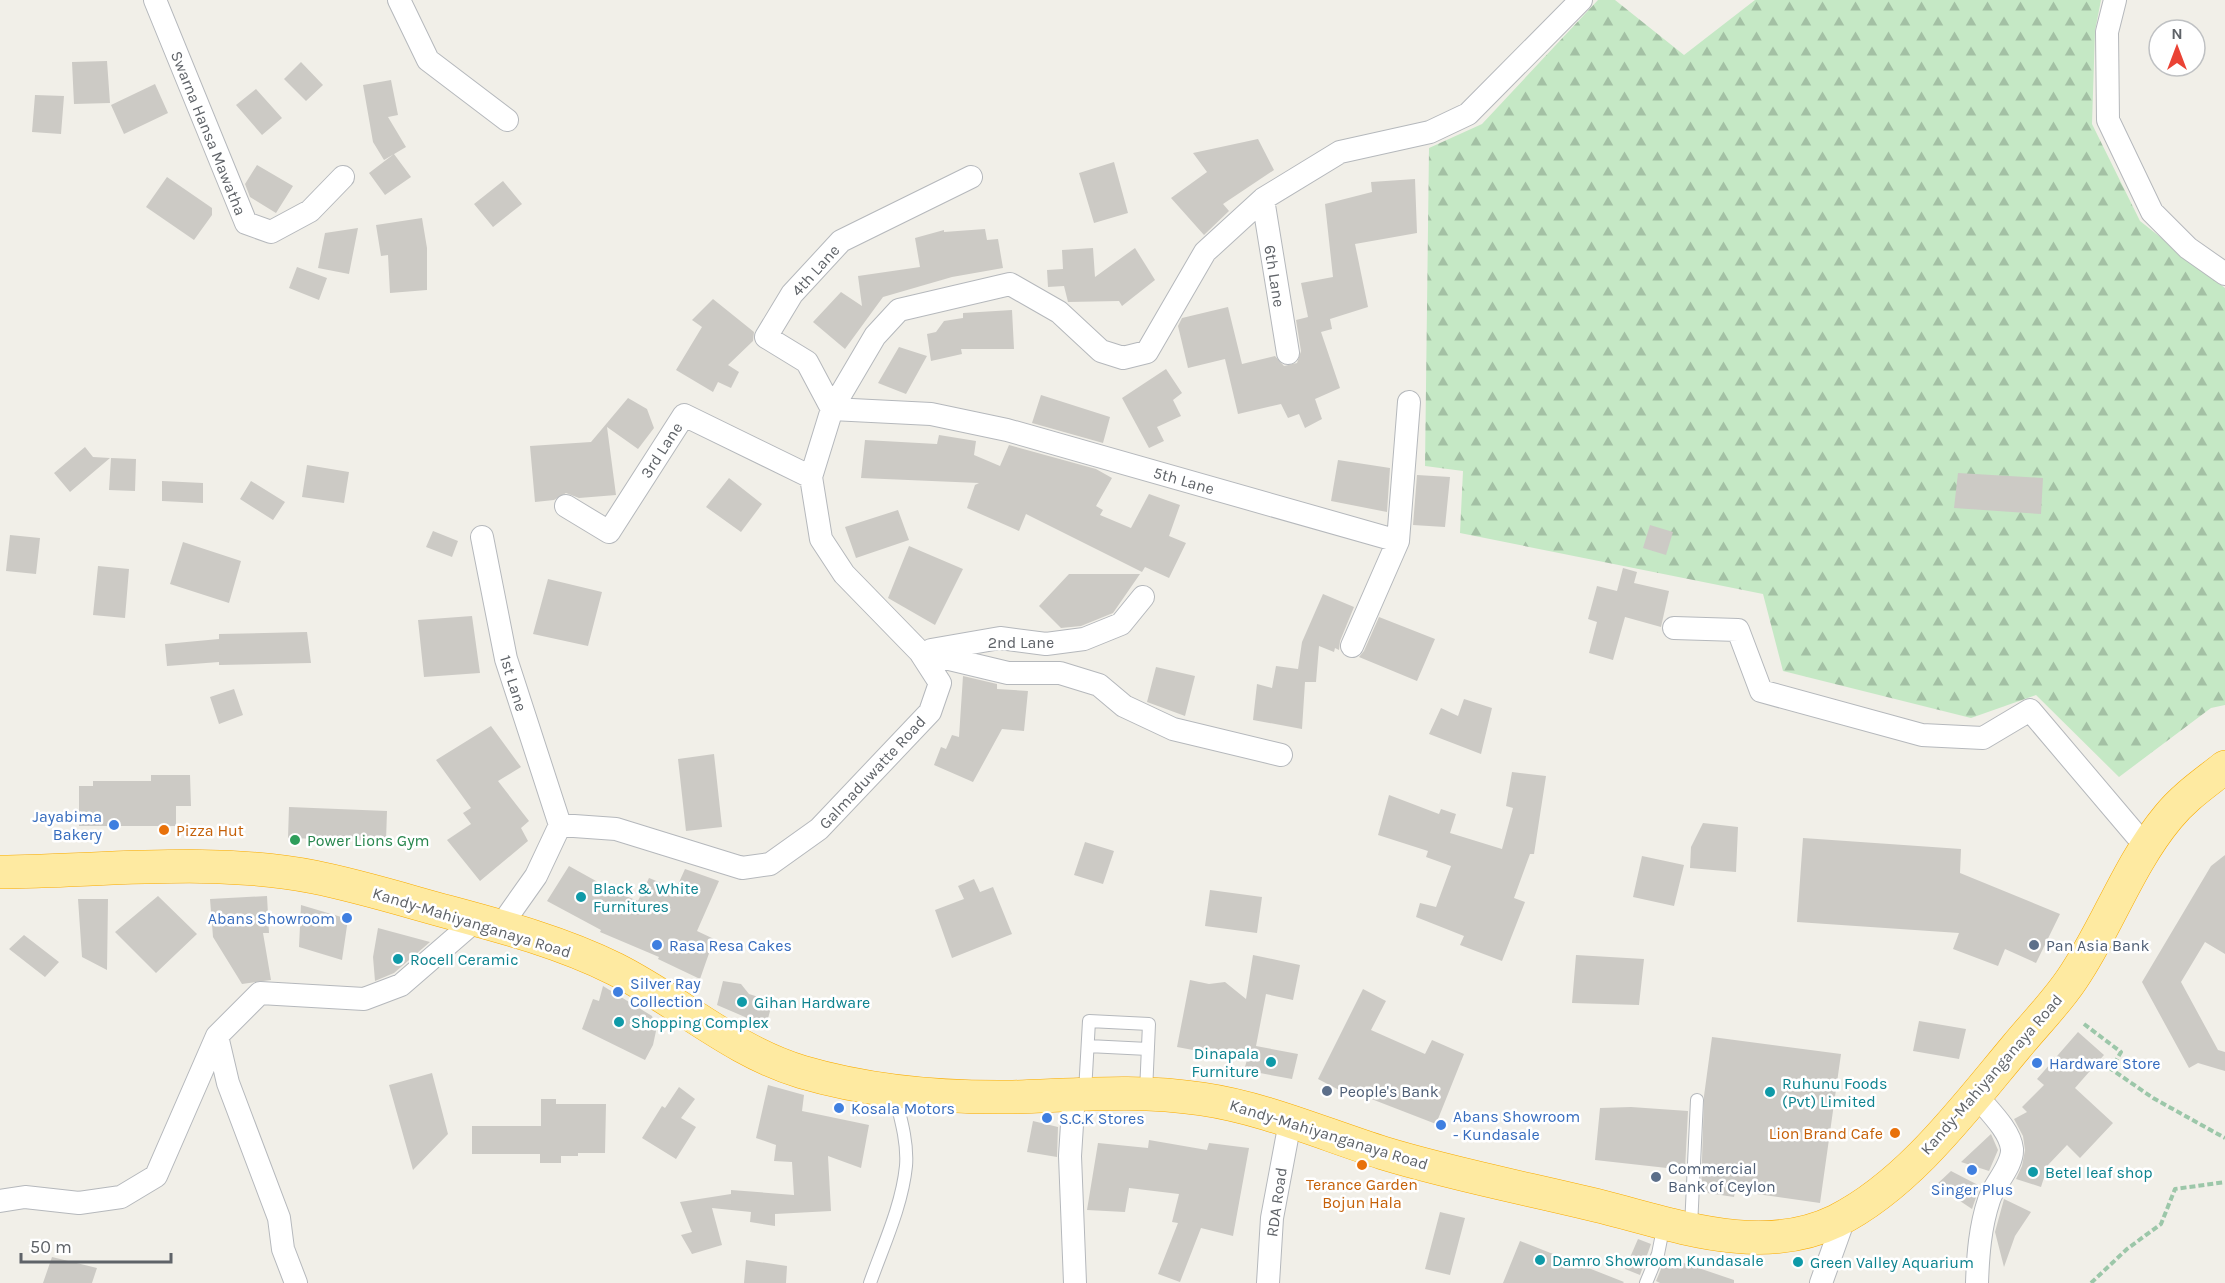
<svg xmlns="http://www.w3.org/2000/svg" width="2225" height="1283" font-family="Karla,sans-serif">
	<style>
		.forest { fill: url(#forest-firs) }
		.building { fill: #cccac5 }
		.lines { fill: none; stroke-linecap: round; stroke-linejoin: round }
		.service-casing { stroke: #b5b8bc; stroke-width: 14 }
		.minor-casing { stroke: #b5b8bc; stroke-width: 24 }
		.trunk-casing { stroke: #f9ab00; stroke-width: 34 }
		.path { stroke: #9cc7a9; stroke-width: 4; stroke-dasharray: 6 3; stroke-linecap: butt }
		.service { stroke: #fff; stroke-width: 12 }
		.minor { stroke: #fff; stroke-width: 22 }
		.trunk { stroke: #feeaa1; stroke-width: 33 }
		.shop-dot { fill: #3f7fe0; stroke: #fff; stroke-width: 2 }
		.food-dot { fill: #e8710a; stroke: #fff; stroke-width: 2 }
		.leisure-dot { fill: #2e9e5b; stroke: #fff; stroke-width: 2 }
		.culture-dot { fill: #0f9aa8; stroke: #fff; stroke-width: 2 }
		.service-dot { fill: #5c6f8a; stroke: #fff; stroke-width: 2 }
		.labels { text-anchor: middle; stroke-width: 5; stroke-linejoin: round; paint-order: stroke }
		.street-label { font-size: 16px; fill: #5f6368; stroke: #fff }
		.shop-label { font-size: 16px; fill: #366cbe; stroke: #fff; text-anchor: start }
		.food-label { font-size: 16px; fill: #c56008; stroke: #fff; text-anchor: start }
		.leisure-label { font-size: 16px; fill: #27864d; stroke: #fff; text-anchor: start }
		.culture-label { font-size: 16px; fill: #0d838f; stroke: #fff; text-anchor: start }
		.service-label { font-size: 16px; fill: #4e5e75; stroke: #fff; text-anchor: start }
	</style>
	<defs>
		<pattern id="forest-firs" width="22" height="20" patternUnits="userSpaceOnUse" patternTransform="scale(1.5)"><rect width="22" height="20" fill="#c5e8c5"/><path d="M5 1l3.5 6h-7zM16 11l3.5 6h-7z" fill="#a3c0a4"/></pattern>
	</defs>
	<rect width="100%" height="100%" fill="#f1efe8"/>
	<path class="forest" d="M1598,0H1615L1684,55L1755,0H2101L2095,31L2092,124L2140,221L2225,288V705L2211,708L2119,777L2036,695L1971,718L1783,671L1763,594L1460,533L1463,471L1425,466L1429,148L1482,124Z"/>
	<path class="building" d="M107,61L110,103L74,104L72,62Z
		M301,62L323,85L306,101L284,79Z
		M391,80L398,115L388,117L406,147L384,160L373,142L363,85Z
		M155,84L168,113L124,134L111,105Z
		M256,89L282,118L262,135L236,105Z
		M35,95L64,96L61,134L32,132Z
		M1258,139L1274,170L1223,204L1229,211L1204,235L1171,198L1207,172L1193,153Z
		M394,154L411,177L385,195L369,173Z
		M1114,162L1128,213L1094,223L1079,173Z
		M257,165L293,186L276,213L250,197L245,184Z
		M167,177L212,208V215L194,240L146,207Z
		M1415,179L1417,233L1355,244L1368,307L1330,319L1332,329L1321,332L1340,388L1315,399L1322,419L1305,428L1299,414L1288,418L1281,404L1238,414L1225,359L1188,368L1178,326L1182,318L1228,307L1242,364L1275,356L1284,366L1297,363L1301,351L1296,320L1308,317L1301,283L1333,277L1325,204L1372,192L1371,182Z
		M503,181L522,204L493,227L474,204Z
		M422,218L427,248V290L390,293L388,255L381,256L376,225Z
		M358,228L349,274L318,268L325,233Z
		M985,229L987,240L998,239L1003,268L952,277L883,297L845,349L813,322L841,292L862,306L858,276L920,267L915,238L944,230V232Z
		M1093,248L1095,277L1135,248L1155,280L1122,306L1119,301L1068,302L1064,286L1048,287L1047,270L1063,269L1062,250Z
		M297,267L327,278L319,300L289,288Z
		M713,299L754,332L753,341L728,365L739,372L731,388L718,382L713,392L676,370L702,327L692,320Z
		M1012,310L1014,349H961L962,354L931,361L927,334L936,332L944,321L963,318V313Z
		M899,347L927,356L906,394L878,383Z
		M1166,369L1182,393L1173,400L1181,416L1157,427L1164,441L1149,448L1122,398Z
		M1041,395L1110,417L1103,443L1032,423Z
		M628,398L647,409L654,428L638,449L607,427L616,495L579,498L566,493L554,500L535,502L530,446L591,442Z
		M939,435L976,441L974,455L1000,466L1009,445L1096,469L1112,478L1096,506L1103,510L1100,515L1131,528L1149,494L1180,505L1169,536L1186,543L1169,578L1145,567L1142,572L1026,514L1019,531L967,508L975,485L979,483L861,478L865,440L937,444Z
		M85,447L93,457L110,458L70,492L54,473Z
		M111,458L136,459L135,491L109,490Z
		M1338,460L1390,468L1387,512L1331,501Z
		M307,465L349,472L344,503L302,497Z
		M1958,473L2043,478L2041,514L1954,508Z
		M1417,475L1450,477L1445,527L1413,525Z
		M729,478L762,504L741,532L706,507Z
		M162,481L203,483V503L162,501Z
		M251,481L285,502L273,520L240,499Z
		M898,510L909,540L856,558L845,527Z
		M1650,525L1673,532L1666,555L1643,548Z
		M433,531L458,541L452,557L426,547Z
		M10,535L40,538L36,574L6,571Z
		M183,542L241,561L229,603L170,584Z
		M909,546L963,569L935,625L888,598Z
		M98,566L129,569L125,618L93,615Z
		M1623,568L1637,572L1634,583L1669,591L1661,627L1625,617L1613,660L1589,653L1597,622L1588,619L1597,586L1617,591Z
		M1069,574H1140L1113,613L1081,626L1061,628L1039,606Z
		M548,579L602,592L588,646L533,634Z
		M1323,594L1354,607L1340,641L1339,650L1335,648L1334,652L1319,646L1316,682H1305L1302,729L1253,720L1257,684L1272,688L1276,666L1298,669L1302,642Z
		M472,616L480,673L424,677L418,620Z
		M1379,617L1435,639L1417,681L1359,657L1364,651Z
		M307,632L311,663L219,665V662L167,666L165,644L219,639V634Z
		M1156,667L1195,676L1185,716L1147,702Z
		M963,676L997,684V689L1028,691L1024,731L1002,729L973,782L934,765L941,747L946,749L952,735L959,737Z
		M234,689L243,715L219,724L210,697Z
		M1464,699L1492,708L1481,754L1429,734L1441,708L1458,716Z
		M491,726L521,767L498,781L529,821L521,828L528,841L480,881L447,840L471,824L463,813L471,808L436,760Z
		M714,754L722,827L686,831L678,759Z
		M1512,772L1546,776L1534,854H1530L1514,898L1525,902L1502,961L1460,945L1464,936L1416,917L1420,903L1436,907L1451,866L1426,857L1428,851L1378,835L1389,795L1439,814L1441,809L1456,814L1450,833L1502,849L1513,808L1506,806Z
		M151,775H190L191,806H176V826H79V786H93V781H151Z
		M289,807L387,811L386,841L288,838Z
		M1703,823L1738,827L1736,872L1690,868L1691,847Z
		M1803,838L1961,849L1960,873L2060,914L2036,963L2005,949L1998,966L1953,949L1959,933L1797,922Z
		M1085,842L1114,851L1103,884L1074,875Z
		M2225,855V954L2205,942L2181,982L2218,1050L2225,1052V1071L2198,1063L2189,1068L2142,982L2211,866Z
		M1642,856L1684,865L1674,906L1633,897Z
		M569,866L614,891L638,901L649,878L676,889L685,869L719,881L697,931L714,939L700,979L658,959L659,957L600,932L601,930L547,901Z
		M974,879L980,892L993,887L1012,934L952,958L935,910L964,899L958,886Z
		M1210,890L1262,897L1257,933L1205,926Z
		M158,896L197,934L156,973L115,932Z
		M267,896L269,933H263L271,980L242,984L213,937L210,899Z
		M78,899H108L107,970L82,957Z
		M301,905L348,919L342,960L299,947Z
		M378,928L430,942L394,973L375,981L373,957Z
		M24,935L59,962L45,977L9,949Z
		M1253,955L1300,965L1293,1000L1266,994L1256,1046L1298,1054L1292,1079L1244,1070L1247,1060L1177,1047L1190,980L1209,984L1225,982L1246,999Z
		M1576,955L1644,959L1639,1005L1572,1003Z
		M723,981L741,984L749,994L765,999L770,1011L766,1026L717,1005Z
		M603,986L652,1016L656,1031L653,1045L645,1060L582,1029L593,999L599,1001Z
		M1363,989L1386,1001L1371,1030L1425,1054L1432,1040L1464,1054L1436,1124L1343,1088L1341,1091L1318,1079Z
		M1919,1021L1966,1029L1959,1059L1913,1051Z
		M2078,1032L2104,1055L2075,1088L2113,1123L2080,1158L2067,1145L2048,1165L2041,1187L2016,1179L2022,1166L2025,1150L2023,1136L2014,1119L2027,1112L2022,1107L2044,1085L2037,1079Z
		M1712,1037L1841,1054L1820,1203L1735,1191L1734,1197L1701,1192L1704,1096Z
		M432,1073L448,1134L413,1170L389,1085Z
		M768,1085L804,1095L802,1111L869,1125L861,1168L828,1156L831,1211L775,1214V1226L750,1222L751,1212L712,1208L722,1245L692,1254L681,1235L692,1232L680,1202L731,1194V1190L794,1195L792,1162L774,1161L776,1145L756,1138Z
		M679,1087L695,1099L681,1118L696,1127L676,1159L642,1138L662,1106L665,1108Z
		M541,1099H556V1104H606L605,1153H578V1156H561V1163H540V1154H472V1126H541Z
		M1631,1107L1688,1111L1685,1170L1595,1160L1600,1108Z
		M1033,1121L1058,1127L1057,1157L1027,1152Z
		M1991,1134L1998,1150L1989,1171L1961,1162Z
		M1149,1140L1207,1150L1209,1143L1249,1148L1233,1236L1201,1228L1180,1282L1158,1274L1178,1223L1172,1222L1179,1194L1129,1188L1125,1212L1087,1210L1098,1143L1148,1148Z
		M1951,1171L1980,1186L1972,1209L1936,1185Z
		M2004,1199L2031,1212L2015,1236L2004,1267L1995,1232Z
		M1440,1212L1465,1218L1450,1275L1425,1269Z
		M1638,1239L1651,1244L1640,1275L1625,1269Z
		M1520,1241L1624,1282L1623,1283H1503Z
		M52,1257L97,1268L92,1283H43Z
		M1666,1257L1734,1280V1283H1660L1656,1281Z
		M746,1260L787,1266L786,1283H744Z"/>
	<g class="lines">
		<g class="service-casing">
			<path id="service" d="M1088,1046L1148,1049
				M1085,1092L1089,1021L1149,1024L1146,1092
				M1691,1227L1697,1100
				M870,1283C883,1246 902,1206 906,1166C908,1142 900,1116 894,1092
				M1646,1283L1658,1254L1664,1224"/>
		</g>
		<g class="minor-casing">
			<path id="minor" d="M155,0L246,223L271,232L310,211L343,177
				M399,0L428,60L507,120
				M2115,0L2107,32L2108,120L2152,212L2188,248L2225,274
				M971,177L841,241L792,294L766,337L807,362L832,409L931,414L1007,430L1398,541L1409,402
				M1263,199L1288,353
				M566,506L609,532L684,415L811,477
				M482,537L506,659L560,825
				M1674,628L1738,630L1761,691L1922,735L1983,738L2030,710L2147,848
				M1352,646L1398,541
				M931,650L1000,638L1046,644L1084,639L1121,624L1143,597
				M920,652L1008,673H1060L1099,685L1124,706L1173,729L1281,755
				M500,927L536,876L560,825L616,829L742,868L770,864L819,829L930,712L940,683L920,652L844,574L821,539L811,477L832,409L875,336L899,310L1010,284L1059,312L1101,351L1123,358L1147,352L1205,252L1263,199L1340,152L1430,132L1468,114L1581,0
				M217,1036L228,1083L279,1218L283,1249L296,1283
				M1074,1093L1070,1156L1075,1283
				M1976,1095C1988,1110 2010,1130 2012,1149C2013,1166 1994,1184 1989,1200C1980,1227 1978,1255 1977,1283
				M0,1201L25,1197L79,1203L121,1197L156,1176L217,1036L260,993L364,999L401,985L476,920
				M1268,1283L1272,1218L1290,1122
				M1821,1283L1845,1216"/>
		</g>
		<g class="trunk-casing">
			<path id="trunk" d="M0,872C104,871 212,857 314,877C359,886 404,900 448,912C504,927 563,943 615,969C679,1001 732,1051 802,1072C870,1092 942,1098 1013,1097C1077,1095 1139,1089 1202,1099C1264,1108 1323,1134 1383,1153C1455,1175 1530,1189 1603,1207C1678,1226 1762,1257 1836,1221C1908,1185 1965,1108 2016,1047C2034,1025 2056,1003 2072,979C2107,928 2128,865 2168,817C2184,797 2205,783 2225,767"/>
		</g>
		<path class="path" d="M2084,1024L2121,1052L2111,1069L2153,1098L2225,1138
			M2091,1283L2127,1249L2161,1224L2175,1189L2225,1182"/>
		<use href="#service" class="service"/>
		<use href="#minor" class="minor"/>
		<use href="#trunk" class="trunk"/>
	</g>
	<g class="shop-dot">
		<circle cx="114" cy="825" r="6"/>
		<circle cx="347" cy="918" r="6"/>
		<circle cx="657" cy="945" r="6"/>
		<circle cx="618" cy="992" r="6"/>
		<circle cx="2037" cy="1063" r="6"/>
		<circle cx="839" cy="1108" r="6"/>
		<circle cx="1047" cy="1118" r="6"/>
		<circle cx="1441" cy="1125" r="6"/>
		<circle cx="1972" cy="1170" r="6"/>
	</g>
	<g class="food-dot">
		<circle cx="164" cy="830" r="6"/>
		<circle cx="1895" cy="1133" r="6"/>
		<circle cx="1362" cy="1165" r="6"/>
	</g>
	<circle class="leisure-dot" cx="295" cy="840" r="6"/>
	<g class="culture-dot">
		<circle cx="581" cy="897" r="6"/>
		<circle cx="398" cy="959" r="6"/>
		<circle cx="742" cy="1002" r="6"/>
		<circle cx="619" cy="1022" r="6"/>
		<circle cx="1271" cy="1062" r="6"/>
		<circle cx="1770" cy="1092" r="6"/>
		<circle cx="2033" cy="1172" r="6"/>
		<circle cx="1540" cy="1260" r="6"/>
		<circle cx="1798" cy="1262" r="6"/>
	</g>
	<g class="service-dot">
		<circle cx="2034" cy="945" r="6"/>
		<circle cx="1327" cy="1091" r="6"/>
		<circle cx="1656" cy="1177" r="6"/>
	</g>
	<g class="labels">
		<g class="street-label">
			<text transform="translate(209 133) rotate(68)" y="6">Swarna Hansa Mawatha</text>
			<text transform="translate(815 270) rotate(-48)" y="6">4th Lane</text>
			<text transform="translate(1275 276) rotate(81)" y="6">6th Lane</text>
			<text transform="translate(661 450) rotate(-57)" y="6">3rd Lane</text>
			<text transform="translate(1184 480) rotate(16)" y="6">5th Lane</text>
			<text x="1021" y="648">2nd Lane</text>
			<text transform="translate(514 683) rotate(73)" y="6">1st Lane</text>
			<text transform="translate(872 772) rotate(-47)" y="6">Galmaduwatte Road</text>
			<text transform="translate(472 922) rotate(17)" y="6">Kandy-Mahiyanganaya Road</text>
			<text transform="translate(1991 1074) rotate(-49)" y="6">Kandy-Mahiyanganaya Road</text>
			<text transform="translate(1329 1134) rotate(17)" y="6">Kandy-Mahiyanganaya Road</text>
			<text transform="translate(1276 1202) rotate(-82)" y="6">RDA Road</text>
		</g>
		<g class="shop-label">
			<text x="102" y="822" text-anchor="end">Jayabima<tspan x="102" dy="18">Bakery</tspan></text>
			<text x="335" y="924" text-anchor="end">Abans Showroom</text>
			<text x="669" y="951">Rasa Resa Cakes</text>
			<text x="630" y="989">Silver Ray<tspan x="630" dy="18">Collection</tspan></text>
			<text x="2049" y="1069">Hardware Store</text>
			<text x="851" y="1114">Kosala Motors</text>
			<text x="1453" y="1122">Abans Showroom<tspan x="1453" dy="18">- Kundasale</tspan></text>
			<text x="1059" y="1124">S.C.K Stores</text>
			<text x="1972" y="1195" text-anchor="middle">Singer Plus</text>
		</g>
		<g class="food-label">
			<text x="176" y="836">Pizza Hut</text>
			<text x="1883" y="1139" text-anchor="end">Lion Brand Cafe</text>
			<text x="1362" y="1190" text-anchor="middle">Terance Garden<tspan x="1362" dy="18">Bojun Hala</tspan></text>
		</g>
		<g class="leisure-label">
			<text x="307" y="846">Power Lions Gym</text>
		</g>
		<g class="culture-label">
			<text x="593" y="894">Black &amp; White<tspan x="593" dy="18">Furnitures</tspan></text>
			<text x="410" y="965">Rocell Ceramic</text>
			<text x="754" y="1008">Gihan Hardware</text>
			<text x="631" y="1028">Shopping Complex</text>
			<text x="1259" y="1059" text-anchor="end">Dinapala<tspan x="1259" dy="18">Furniture</tspan></text>
			<text x="1782" y="1089">Ruhunu Foods<tspan x="1782" dy="18">(Pvt) Limited</tspan></text>
			<text x="2045" y="1178">Betel leaf shop</text>
			<text x="1552" y="1266">Damro Showroom Kundasale</text>
			<text x="1810" y="1268">Green Valley Aquarium</text>
		</g>
		<g class="service-label">
			<text x="2046" y="951">Pan Asia Bank</text>
			<text x="1339" y="1097">People's Bank</text>
			<text x="1668" y="1174">Commercial<tspan x="1668" dy="18">Bank of Ceylon</tspan></text>
		</g>
	</g>
	<g transform="translate(2177 48)"><circle r="28" fill="#ffffff" stroke="#bfc1c3" stroke-width="1.5"/>
	<path d="M0-4.5L10 22L0 15L-10 22Z" fill="#ea4335"/>
	<text y="-9" font-size="16" font-weight="bold" text-anchor="middle" fill="#5f6368">N</text>
	</g>
	<path d="M21 1253v9h150v-9" fill="none" stroke="#5f6368" stroke-width="3"/>
	<text x="30" y="1253" font-size="18" fill="#5f6368" stroke="#ffffff" stroke-width="4.5" paint-order="stroke">50 m</text>
</svg>
